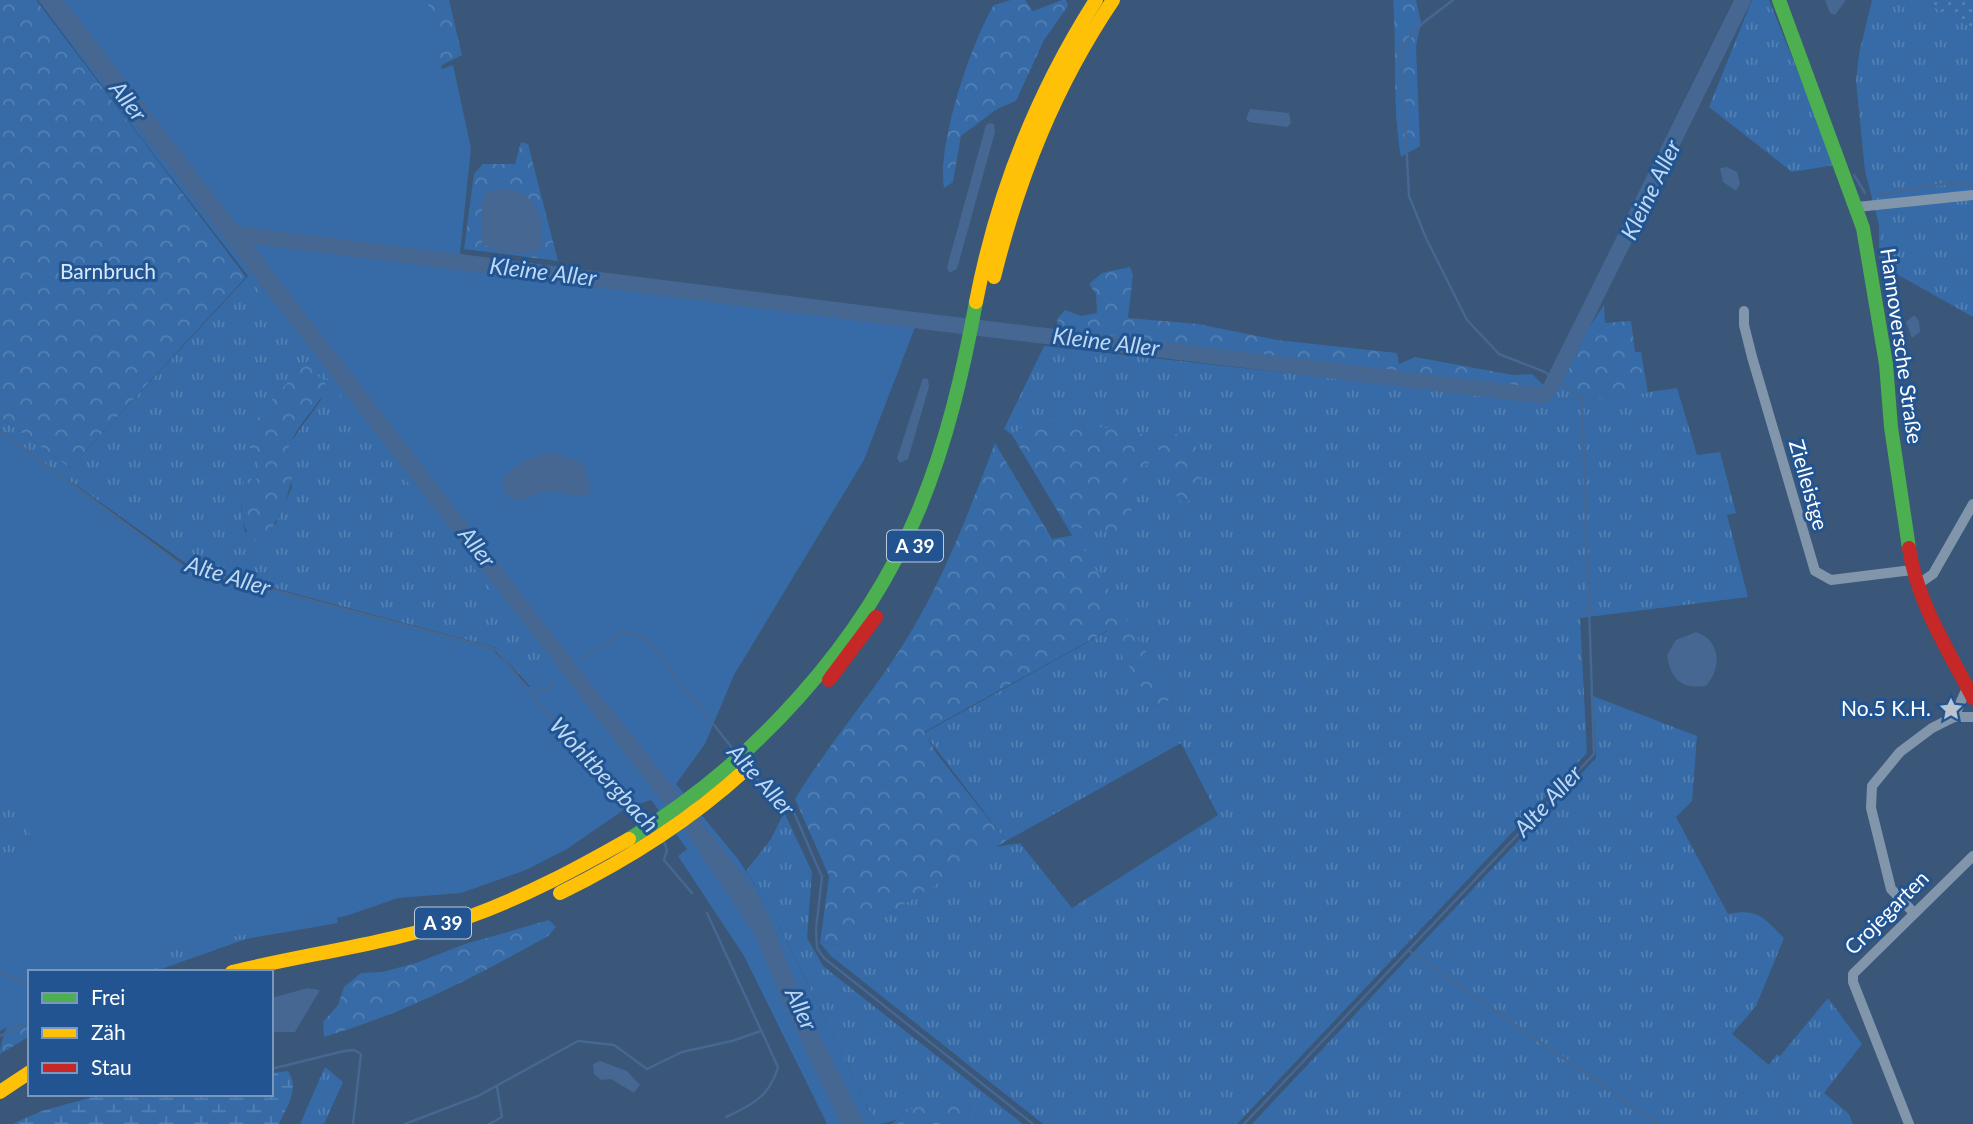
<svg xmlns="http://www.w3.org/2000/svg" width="1973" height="1124" font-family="Lato,sans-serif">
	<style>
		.grass { fill: url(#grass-tufts); fill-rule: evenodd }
		.forest { fill: url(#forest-crowns); fill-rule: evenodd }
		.wetland { fill: url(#wetland-marsh) }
		.park { fill: #366ba7 }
		.garden { fill: url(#garden-dots) }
		.water { fill: #456792 }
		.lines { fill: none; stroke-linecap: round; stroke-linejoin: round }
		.stream { stroke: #456792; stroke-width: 2.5 }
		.river { stroke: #456792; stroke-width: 16 }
		.street { stroke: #8296ab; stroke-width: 10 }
		.fast { stroke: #4caf50; stroke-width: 14 }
		.slow { stroke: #ffc107; stroke-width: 14 }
		.jam { stroke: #c62828; stroke-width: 14 }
		.labels { text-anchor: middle; stroke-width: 6; stroke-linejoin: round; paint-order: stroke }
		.shield { fill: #215491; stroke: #bcccde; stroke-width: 2 }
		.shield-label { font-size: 19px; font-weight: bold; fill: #fff }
		.park-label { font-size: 21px; fill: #d8e8f9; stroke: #215491 }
		.street-label { font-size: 21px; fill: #fff; stroke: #215491 }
		.poi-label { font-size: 21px; fill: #fff; stroke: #215491; text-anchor: end }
		.water-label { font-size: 23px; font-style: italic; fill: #bed8f4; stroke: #215491 }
	</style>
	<defs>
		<pattern id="grass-tufts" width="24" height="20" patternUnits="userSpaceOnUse" patternTransform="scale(1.75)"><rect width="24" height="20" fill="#366ba7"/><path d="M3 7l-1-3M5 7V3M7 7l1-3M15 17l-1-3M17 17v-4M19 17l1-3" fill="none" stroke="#5481b4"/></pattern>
		<pattern id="forest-crowns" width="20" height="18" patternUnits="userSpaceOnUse" patternTransform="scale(1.75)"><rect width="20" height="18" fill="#366ba7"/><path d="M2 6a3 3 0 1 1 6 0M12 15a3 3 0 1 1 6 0" fill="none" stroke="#5481b4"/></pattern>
		<pattern id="wetland-marsh" width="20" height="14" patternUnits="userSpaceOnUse" patternTransform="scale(1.75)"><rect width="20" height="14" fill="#366ba7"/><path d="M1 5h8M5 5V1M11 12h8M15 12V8" fill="none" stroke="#5481b4"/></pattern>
		<pattern id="garden-dots" width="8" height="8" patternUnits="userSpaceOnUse" patternTransform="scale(1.75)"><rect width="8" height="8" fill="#366ba7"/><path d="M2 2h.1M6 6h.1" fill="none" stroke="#5481b4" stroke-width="1.8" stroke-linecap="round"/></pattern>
	</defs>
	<rect width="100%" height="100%" fill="#3a5678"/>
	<path class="grass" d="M1752,0H1769L1835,165L1792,172L1709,107Z
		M1872,0H1921L1973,28V317L1879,264V225L1865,171L1856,81L1859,54Z
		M250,274L559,673L634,799L494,647L188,565L72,482V489L330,884L338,923L246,939L153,972H64L0,957V417L70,468ZM308,362L321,400L290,443L287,454L292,487L275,525L245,532L241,509L245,478L256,480L259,468L252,428Z
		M1044,346L1548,402L1554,381L1591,400L1677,388L1697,455L1720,452L1736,513L1727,515L1748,597L1580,618L1587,753L1237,1124H1043L831,956L820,943L838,945L996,847L1020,843L1072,908L1218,815L1181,743L1006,841L924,733L1108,631L1154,707L1174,698L1067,527L1135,533L1038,417L1012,435L1004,429Z
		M1593,696L1697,736L1692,801L1676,817L1728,914C1758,908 1763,917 1784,938L1756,1006L1732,1034L1769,1065L1777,1054L1780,1056L1828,998L1862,1044L1824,1093L1849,1114L1853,1124H1252L1596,758Z
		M784,812L812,872L807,938L823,966L1023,1124H967L970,1105L960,1095C924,1096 904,1124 876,1124L773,913L746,871L771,839Z
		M325,1067L343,1082L324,1124H300Z"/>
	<path class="forest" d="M0,0H36L246,277L70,468L0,417Z
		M423,0H449L462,55L440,66Z
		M1011,0H1025L1033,11L1062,0H1066L1068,6L1044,40L1016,101L997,109L961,136L953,182L944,188C937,145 971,42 994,5Z
		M1393,0H1416L1421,22L1416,46L1420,146L1401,157C1392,105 1397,52 1393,0Z
		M521,142L528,144L558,261L464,249L474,174L483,164H515ZM483,234L540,251H505L483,243Z
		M1130,267L1133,275L1128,318L1198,324L1277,340L1397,353L1399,364L1415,357L1513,375L1532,374L1549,391L1055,334L1058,318L1065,310L1081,316L1097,313L1096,294L1089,284L1102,273Z
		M1604,305L1605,323L1631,321L1635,352H1641L1648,393L1591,400L1554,381Z
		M307,362L327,386C316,411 293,427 287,454L296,463L285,504L266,539L255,541C236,524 242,501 244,477L256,480C263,459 248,454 249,439C251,416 292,379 307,362Z
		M1038,417L1142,434L1148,465L1126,472L1135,534L1067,527L1012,435Z
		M1168,431C1207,444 1202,459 1201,494L1183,504L1174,492L1170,460L1156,447L1158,438Z
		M995,443L1052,539L1075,535L1174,698L1154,707L1107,631L924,732L937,754L1006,841L838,945L820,943L829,876L795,799C827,746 866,702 899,651C941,587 968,514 995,443Z
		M549,920L556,927L548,936C473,978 407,1012 324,1037L323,1022L338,1005L344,987L361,973L382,972L416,963L465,944Z
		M30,972V1036L0,1054C0,1035 22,993 30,972Z
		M945,1095H960L970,1105L967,1124H891L909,1110Z"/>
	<path class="wetland" d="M288,1071C300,1089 287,1106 279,1124H12L42,1111L103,1094H271V1073Z"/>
	<path class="park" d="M38,0H427L442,69L453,65L471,148L460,254L919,317L864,460L734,675L705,744L676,784L738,859L773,913L876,1124H827L744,956L678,856L687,849L651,800L625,809L567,849L526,870L461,893L398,898L346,916L196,943L105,972H30V1014L0,1031V874L16,868L38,849L0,779V429L183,566L491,648L529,687L553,670L145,143Z"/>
	<path class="garden" d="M1921,0H1973V28Z"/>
	<path class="water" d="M39,0H64L577,666L755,889L772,922L801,998L865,1124H841L783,1003L755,935L685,831Z
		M1825,0H1846L1835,15L1830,13Z
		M1250,109L1289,113L1291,123L1287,127L1249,122L1246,119Z
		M990,123L994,124L995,132L957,269L949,273L947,267L986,125Z
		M1727,167L1737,172L1740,184L1736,191L1723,182L1720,168Z
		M504,189L520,191C543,208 545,224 540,251C523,254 497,255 482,243V206L485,192Z
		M1914,315L1919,321L1920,332L1912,338L1906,322Z
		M923,378L928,379L929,387L908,459L900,463L897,458Z
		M543,454L557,453L584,464L591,494L579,496L548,491L520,500L510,498L504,491V476L524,461Z
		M1696,632C1721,640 1722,668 1706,686C1681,689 1671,680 1667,655L1676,640Z
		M308,988L320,990L295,1032H271V998Z
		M600,1061L627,1071L640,1085L634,1093L611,1079L601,1080L594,1074L593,1064Z"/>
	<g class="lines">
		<path class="stream" d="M1453,0L1423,23L1401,47L1409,196L1426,238L1467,320L1499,354L1545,372L1555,380
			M1854,175L1865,193
			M1879,194L1951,183L1973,184
			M0,431L183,566L492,648L498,652L531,693L547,689L553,682
			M582,660L622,632L645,638L733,749
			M532,694L563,734L575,742L646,817
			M753,774L771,797L792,808L822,877L816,929L817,948L824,958L1033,1124
			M664,842L667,850L664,860L692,893
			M707,913L778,1067C770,1096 752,1105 726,1117
			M1408,950L1658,1124
			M0,972L30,986
			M0,1036L30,1021
			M271,1069L344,1051L354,1050L361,1054L353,1124
			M405,1124L478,1096L578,1041L614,1045L647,1069L682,1052L732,1041L761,1031
			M489,1124L502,1117L497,1087
			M1244,1124L1594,754L1582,399L1564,385"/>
		<path class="river" d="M229,233L938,323L1543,396L1551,387L1743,0"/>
		<path class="street" d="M1857,207L1973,195
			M1744,311V325L1752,357L1815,571L1831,580L1912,570
			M1917,585L1933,574L1973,504
			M1954,717L1967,688
			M1914,913L1891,889L1871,808L1872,786L1900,752L1932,728L1954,717H1973
			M1909,1124L1853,982V974L1973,856"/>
		<path class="fast" d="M1779,0L1863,228L1886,364L1891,427L1909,548
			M629,839C753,764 865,642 920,507C947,441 963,372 976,302"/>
		<path class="slow" d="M994,277C1019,177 1055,86 1113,0
			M976,302C997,193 1036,94 1096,0
			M560,893C627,860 689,821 744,771
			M232,972C311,953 393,943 471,916C526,896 578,868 629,839
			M0,1092L30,1072"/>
		<path class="jam" d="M1909,548C1917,602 1948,650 1973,698
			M829,680L876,617"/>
	</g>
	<defs>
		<g id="sight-bare" transform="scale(1.89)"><path d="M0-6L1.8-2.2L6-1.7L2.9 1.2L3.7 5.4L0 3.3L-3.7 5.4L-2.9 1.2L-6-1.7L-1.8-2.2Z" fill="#bac4d0" stroke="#215491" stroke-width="2.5" paint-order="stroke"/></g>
	</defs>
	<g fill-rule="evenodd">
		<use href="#sight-bare" x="1951" y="709"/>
	</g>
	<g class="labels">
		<g class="shield">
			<rect x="887" y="530.5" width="56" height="31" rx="5"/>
			<rect x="415" y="907.5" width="56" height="31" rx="5"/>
		</g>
		<g class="shield-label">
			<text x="915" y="553">A 39</text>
			<text x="443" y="930">A 39</text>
		</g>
		<g class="park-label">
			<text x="108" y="279">Barnbruch</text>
		</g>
		<g class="street-label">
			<text transform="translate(1901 346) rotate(82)" y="7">Hannoversche Straße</text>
			<text transform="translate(1808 485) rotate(74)" y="7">Zielleistge</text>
			<text transform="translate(1887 913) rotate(-45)" y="7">Crojegarten</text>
		</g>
		<g class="poi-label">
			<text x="1931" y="716">No.5 K.H.</text>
		</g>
		<g class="water-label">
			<text transform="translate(128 101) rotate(52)" y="8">Aller</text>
			<text transform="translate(1651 190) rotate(-64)" y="8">Kleine Aller</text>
			<text transform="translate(543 272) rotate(7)" y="8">Kleine Aller</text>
			<text transform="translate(1106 342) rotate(7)" y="8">Kleine Aller</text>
			<text transform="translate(477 547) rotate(52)" y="8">Aller</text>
			<text transform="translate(228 576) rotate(17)" y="8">Alte Aller</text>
			<text transform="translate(604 775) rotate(47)" y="8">Wohltbergbach</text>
			<text transform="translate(761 780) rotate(48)" y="8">Alte Aller</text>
			<text transform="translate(1548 801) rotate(-47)" y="8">Alte Aller</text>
			<text transform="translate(801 1009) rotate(65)" y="8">Aller</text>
		</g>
	</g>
	<rect x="28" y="970" width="245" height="126" fill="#215491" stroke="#7a98bd" stroke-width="2"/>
	<rect x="42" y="993" width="35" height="10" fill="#4caf50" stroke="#7a98bd" stroke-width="2"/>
	<text x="91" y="1005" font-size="21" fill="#ffffff">Frei</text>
	<rect x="42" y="1028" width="35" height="10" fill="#ffc107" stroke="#7a98bd" stroke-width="2"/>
	<text x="91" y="1040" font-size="21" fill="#ffffff">Zäh</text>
	<rect x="42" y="1063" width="35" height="10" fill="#c62828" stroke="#7a98bd" stroke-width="2"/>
	<text x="91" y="1075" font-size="21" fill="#ffffff">Stau</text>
</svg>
